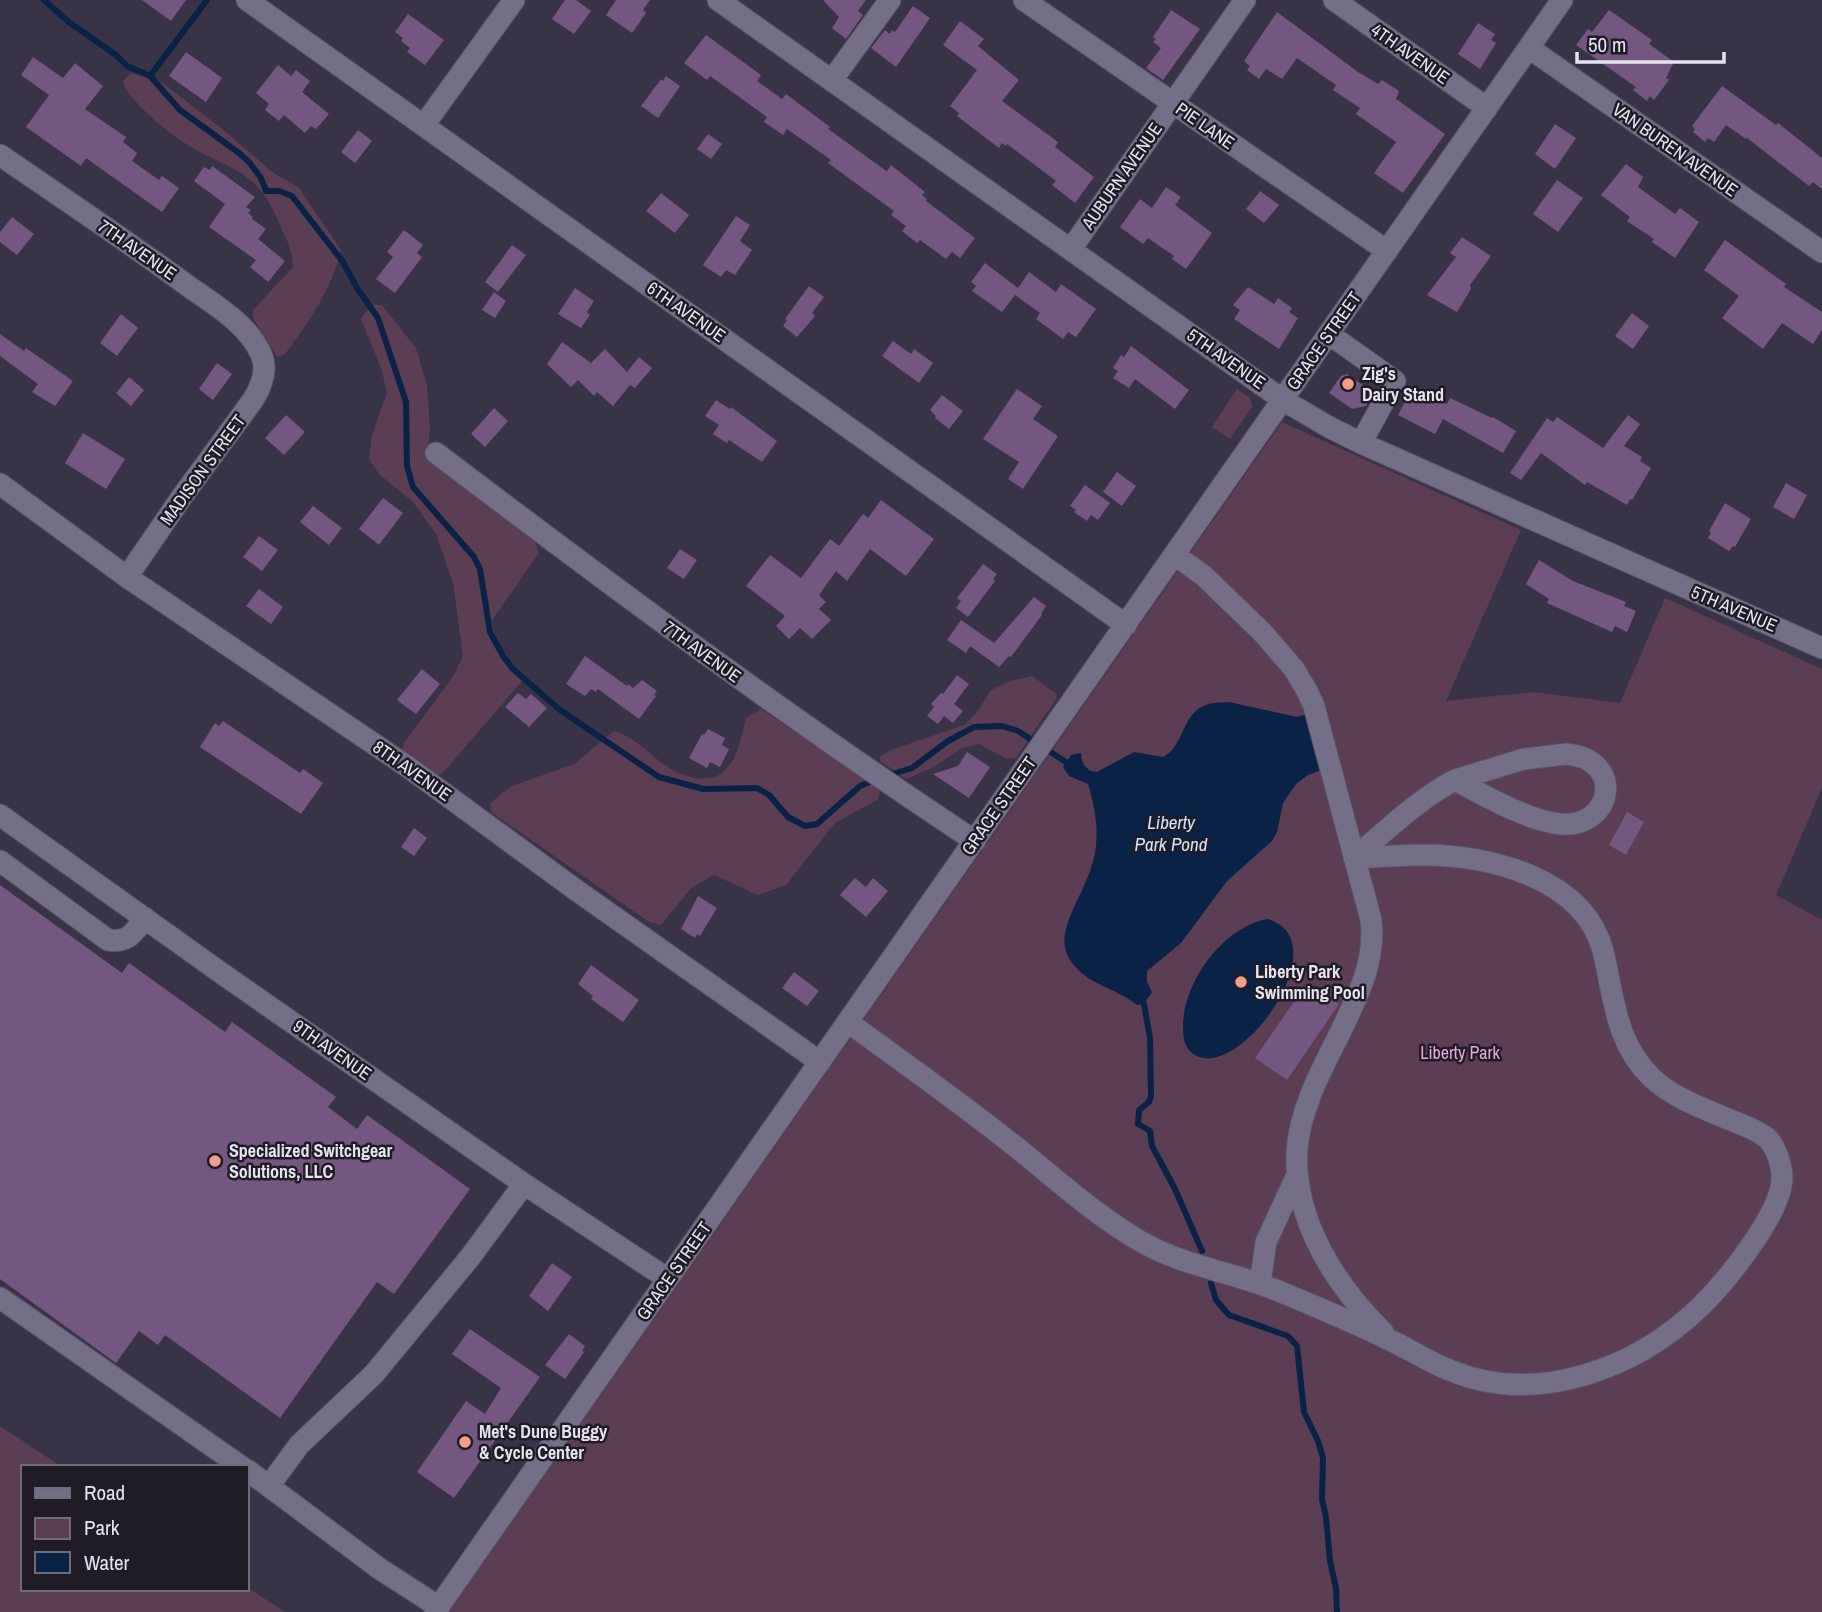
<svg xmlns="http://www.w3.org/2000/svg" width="1822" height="1612" font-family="'Archivo Narrow',sans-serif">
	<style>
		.green { fill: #5b3d54 }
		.water { fill: #0a2246 }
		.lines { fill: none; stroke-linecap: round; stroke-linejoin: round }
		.stream { stroke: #0a2246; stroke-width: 6 }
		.building { fill: #745781 }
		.minor-casing { stroke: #575265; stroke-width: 23 }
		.minor { stroke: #746e86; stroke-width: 21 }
		.poi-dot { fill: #f59d8d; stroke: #1f1c26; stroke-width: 2.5 }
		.labels { text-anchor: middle; stroke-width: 5; stroke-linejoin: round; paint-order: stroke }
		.street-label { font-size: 18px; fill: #e6e3f1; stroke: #1f1c26 }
		.poi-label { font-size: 18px; font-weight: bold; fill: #e6e3f1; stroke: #1f1c26; text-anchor: start }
		.park-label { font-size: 18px; fill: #e9a6db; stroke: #1f1c26 }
		.water-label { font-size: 19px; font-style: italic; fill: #d1e3fe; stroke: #1f1c26 }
	</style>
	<rect width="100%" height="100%" fill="#393348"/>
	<path class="green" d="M131,73L160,81L226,132L272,172L299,188L341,250C332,289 309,322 285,354L277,357L253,318V310L293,267C293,251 287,241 281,227C274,212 268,197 256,185C237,167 213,160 191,147C174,137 126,100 123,81Z
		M374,305H382L416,348L427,385L430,430L427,456L437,466L535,541L539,553L492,620C494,642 509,661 524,676L522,681L442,774L436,775L402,751L404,743L454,675L463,656L453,583L436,534L413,502L379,474L369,459L372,435L387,393L381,368L361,319L364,314Z
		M1237,389L1250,398L1252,407L1230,439L1212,427Z
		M1282,422L1521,530L1446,701L1534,692L1620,703L1665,598L1822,669V788L1776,895L1822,920V1612H449Z
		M1032,676L1057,694L1056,699L1016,758L1007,759L979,744L962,748L930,769L906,779L880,761V756L891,750L964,725L975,715L991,690L1010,681Z
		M761,709L878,788L880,794L877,800L835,823L786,885L758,895L714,875L691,888L661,925L649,922L491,812L490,803L512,786L574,764L614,731C633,736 647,752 663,764C682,777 715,789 730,764C739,752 742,733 746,718Z
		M0,1426L62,1467H23V1589H247V1587L285,1612H0Z"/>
	<path class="water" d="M1229,702L1297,717L1308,714L1322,770L1308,775L1296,784L1283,803L1277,832L1272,841L1227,881L1181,943L1147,971V982L1152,992L1144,1004L1137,1005C1115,987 1086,985 1070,960C1064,951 1063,940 1066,929C1073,903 1089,883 1095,853C1099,830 1095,807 1088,784L1069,776L1063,767L1071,755L1081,753C1081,762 1086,772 1097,772L1134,752L1163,757C1184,747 1182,713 1206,705C1213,702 1221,703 1229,702Z
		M1268,919C1339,940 1243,1078 1197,1056C1186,1051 1183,1041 1183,1029C1182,984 1222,927 1268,919Z"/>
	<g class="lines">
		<path class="stream" d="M44,0L70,23L116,55L127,66L150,76L180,110L239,153L249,162L261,178L266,191H279L292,196L343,262L357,288L378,318L406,402L407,466L413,487L474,557L480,569L490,632L503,656L513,669L560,710L659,777L703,789L757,788L769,795L788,817L805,826L817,824L860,786L875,780
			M150,76L207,0
			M886,776L912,768L948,741L974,727L1002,726L1018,731L1066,762
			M1144,1004L1150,1038L1151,1096L1149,1102L1139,1110L1138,1124L1150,1131L1152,1146L1175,1189L1202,1251
			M1211,1283L1216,1300L1229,1315L1288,1336L1297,1346L1304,1412L1318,1441L1323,1458L1322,1499L1326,1517L1330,1561L1336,1588L1337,1612"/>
	</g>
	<path class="building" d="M142,0H186L171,21Z
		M565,0H576L591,11L574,34L552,19Z
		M616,0H650L643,10L646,13L632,33L606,15Z
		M823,0H866L858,11L863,15L846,39L832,28L839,17Z
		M913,6L930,18L896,67L871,48L885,30L890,34L892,30L895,32Z
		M1171,10L1200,29L1163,80L1146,68L1161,48L1153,42L1156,39L1153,37Z
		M1609,10L1652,40L1649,44L1674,62L1666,78L1669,80L1654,100L1650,96L1647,101L1633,90L1636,87L1576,45L1588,29L1592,32Z
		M1277,12L1358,72L1378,84L1382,80L1399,91L1396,99L1445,134L1403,193L1374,173L1396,142L1356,114L1360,108L1333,90L1336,85L1297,58L1282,79L1266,69L1259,79L1247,70L1250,66L1244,61Z
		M408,14L444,40L425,65L407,52L410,48L401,41L403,38L395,32Z
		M960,21L984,39L978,46L1019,80L1002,101L1058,142L1055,147L1094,177L1075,203L1052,185L1056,181L1007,144L1006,146L1002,143L999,148L957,116L959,113L950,106L977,70L943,45Z
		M1478,23L1495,34L1491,40L1496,43L1480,69L1458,54Z
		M706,35L761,75L757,81L782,99L786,94L830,127L828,129L885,170L887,171L891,165L925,192L922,195L927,199L926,201L975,238L960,258L952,252L946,259L920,240L917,243L902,231L906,226L891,215L894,211L828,163L831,160L787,129L783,135L764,122L767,117L710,76L707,80L684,63Z
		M186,52L222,78L206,102L169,76Z
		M33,57L63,78L75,63L103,86L85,109L126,137L123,142L137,153L132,161L159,180L162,176L179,188L162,212L86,158L81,166L26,127L49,95L21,75Z
		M278,65L291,76L296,70L310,81L302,92L329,114L316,129L311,126L305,133L284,115L279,121L265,110L269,104L256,93Z
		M666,76L680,86L658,118L641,106L661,79L663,81Z
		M1722,86L1776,125L1778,123L1822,158V189L1813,182L1809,186L1747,138L1746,139L1726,125L1714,142L1708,138L1705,142L1693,132L1695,129L1692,126Z
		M1555,124L1576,138L1555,169L1535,154Z
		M358,130L372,141L355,163L341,152Z
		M708,134L722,144L711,159L697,149Z
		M1626,164L1643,177L1638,187L1675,214L1680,208L1699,222L1675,258L1652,242L1654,239L1627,221L1630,217L1601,195Z
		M212,166L255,197L246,207L251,210L248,213L253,217L252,219L266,229L258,239L285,261L268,282L250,267L256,260L209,227L225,204L194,181L204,167L210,170Z
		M1557,180L1583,198L1558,232L1533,214Z
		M1166,187L1181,197L1175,205L1212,233L1186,269L1172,259L1174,256L1148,238L1143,244L1120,227L1140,199L1152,208Z
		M1260,191L1279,205L1264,223L1246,209Z
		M661,193L689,215L675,233L646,211Z
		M736,216L750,225L740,241L752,250L735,275L726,270L721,277L703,265Z
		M12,217L34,234L17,255L0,242V232Z
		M404,230L423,245L417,253L422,257L395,293L376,279L393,257L387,252Z
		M1462,237L1491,256L1470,285L1471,289L1457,312L1427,295L1456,257L1450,253Z
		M1725,240L1786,284L1784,287L1822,312V330L1813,344L1782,323L1763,349L1722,318L1739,296L1704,270Z
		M512,245L526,255L498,292L485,282Z
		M985,263L1018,288L1029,272L1056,292L1061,284L1096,309L1076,337L1068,332L1063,339L1036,319L1040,313L1015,295L1002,312L972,291L976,286L971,282Z
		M809,286L824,297L812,313L815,316L797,337L783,326L787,320L785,319Z
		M1248,287L1274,304L1278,298L1292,308L1289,312L1298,318L1279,349L1234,319L1240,310L1233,305Z
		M575,288L594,301L587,312L590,315L581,328L558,314Z
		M494,292L506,301L495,318L482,310Z
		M1632,313L1649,326L1633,349L1615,336Z
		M121,314L138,328L117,356L100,343Z
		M0,334L24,351L26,348L73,381L55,406L32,392L38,384L0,356Z
		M893,341L911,354L914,349L933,363L919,383L882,356Z
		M562,342L591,363L605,349L627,372L639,357L652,368L635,388L630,385L613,406L597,392L594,396L578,380L571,387L547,364Z
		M1131,346L1189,390L1175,409L1135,379L1129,388L1113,378L1118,371L1113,368L1121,355L1124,357Z
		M217,363L232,374L213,400L199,389Z
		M1347,374L1374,393L1366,406L1352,409L1329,393L1341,376Z
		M129,377L144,390L131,406L116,393Z
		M1017,389L1042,406L1033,419L1058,436L1023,489L1008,479L1019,462L983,439Z
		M1410,392L1429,401L1431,396L1447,404L1450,398L1492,418L1493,417L1516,431L1503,453L1443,419L1435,434L1398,415Z
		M942,395L963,411L949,429L935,418L936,416L930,410Z
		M716,400L730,409L731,407L777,441L762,462L729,440L727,443L713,434L719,425L705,416Z
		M494,408L508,421L485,447L471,434Z
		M286,415L305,432L284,455L265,438Z
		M1628,415L1640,424L1624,446L1642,457L1640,461L1651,468L1632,500L1630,499L1627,505L1587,482L1585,485L1541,453L1521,480L1510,473L1547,418L1553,422L1557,417L1603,448Z
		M83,433L125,459L106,489L65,463Z
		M1117,472L1136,486L1122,506L1103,492Z
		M1786,483L1807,495L1794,519L1773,507Z
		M1085,485L1110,503L1098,520L1091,515L1087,521L1074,512L1076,510L1070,506Z
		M383,498L403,513L379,545L359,529Z
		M881,500L934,539L906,576L870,549L847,581L836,571L819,595L826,602L819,609L831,620L812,639L800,628L789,639L776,626L785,616L746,586L770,555L801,578L830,539L839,546L863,514L868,518Z
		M1725,503L1751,519L1735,547L1733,546L1729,551L1708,538L1711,533L1709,531Z
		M313,506L342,528L329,545L300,522Z
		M259,536L278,550L262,571L243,557Z
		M680,549L697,560L684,579L667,568Z
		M1539,560L1573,581L1626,602L1624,606L1636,611L1627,632L1615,626L1612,632L1547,603L1549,599L1526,584Z
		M983,564L997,574L993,579L995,581L968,617L956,608L961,601L957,598Z
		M259,589L283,607L271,624L246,606Z
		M1034,597L1046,606L1041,614L1042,615L1011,657L1009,656L999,667L970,646L966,653L947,640L961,620L994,643Z
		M585,656L627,686L628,684L633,688L642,680L657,691L654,695L656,696L639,719L598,689L596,692L591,689L585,696L566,684Z
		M422,669L440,684L416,714L397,700Z
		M957,675L969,684L954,704L963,711L953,723L944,716L938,724L927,716L934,707L931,704L941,693L943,694Z
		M518,693L526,699L531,694L547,708L529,727L505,707Z
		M223,721L300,773L303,769L323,783L301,814L200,747L215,723L219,726Z
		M708,729L725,738L722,745L729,749L720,767L710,762L707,768L689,758L702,734L704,735Z
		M967,752L990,767L969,798L933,774L958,766Z
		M1627,812L1644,822L1626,855L1609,845Z
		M414,828L427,838L414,856L401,847Z
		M855,878L866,887L873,878L888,891L866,917L840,895Z
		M0,885L122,973L129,963L225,1032L232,1022L336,1097L328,1107L357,1129L367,1115L470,1189L394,1294L377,1282L280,1418L165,1335L158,1345L139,1331L116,1363L0,1279Z
		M698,896L717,908L700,936L697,934L695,938L681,929Z
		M591,965L639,1000L623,1022L591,999L593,996L578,984Z
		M794,972L819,991L807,1006L782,988Z
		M1307,983L1339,1004L1287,1080L1255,1058Z
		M552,1263L572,1277L548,1311L529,1296Z
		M470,1329L540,1377L454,1498L417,1472L466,1401L485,1414L501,1388L452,1354Z
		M569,1334L585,1346L582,1351L584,1352L565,1379L545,1365Z"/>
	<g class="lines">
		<g class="minor-casing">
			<path id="minor" d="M247,0L1126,625
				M718,0L1283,400L1329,427L1361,443L1822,648
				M1024,0L1387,251
				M1334,0L1487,108
				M1529,48L1822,252
				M832,80L890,0
				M424,125L514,0
				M0,155C61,197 124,239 184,283C211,303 247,322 261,354C268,369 261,387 253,400L181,498L127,577
				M1071,249L1245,0
				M1329,334L1395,381L1361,443
				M436,453C613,587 790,719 975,841
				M0,484L127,577L408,767L576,890L820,1062
				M1175,555L1204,576L1263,633L1294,669L1307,691L1314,706L1371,920C1376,963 1357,997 1339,1035C1321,1071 1300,1109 1297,1150C1293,1219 1335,1285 1383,1332
				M1566,754C1626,759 1613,829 1560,824C1529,821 1483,795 1455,780L1524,759Z
				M0,815L224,975L524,1184L668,1279
				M1354,858C1387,830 1417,800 1455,780
				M0,861L108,940C129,943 133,933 145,918
				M848,1022C904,1063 961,1103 1016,1147C1056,1179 1095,1215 1140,1241C1176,1262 1215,1269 1254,1282C1276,1289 1297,1299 1319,1308C1345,1319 1372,1331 1398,1344C1416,1353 1433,1364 1452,1371C1538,1406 1636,1368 1699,1308C1725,1283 1782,1213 1782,1178C1782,1165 1776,1147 1767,1138C1756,1129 1740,1124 1728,1119C1702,1108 1672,1097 1652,1078C1615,1043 1614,996 1603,951C1584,878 1489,855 1424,855C1401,855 1377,857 1354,858
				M1260,1284L1266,1242L1297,1175
				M0,1298L242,1467
				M247,1470L380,1569L439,1607
				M269,1486L299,1445L374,1374L471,1256L524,1184
				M435,1612L1562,0"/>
		</g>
		<use href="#minor" class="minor"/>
	</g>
	<g class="poi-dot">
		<circle cx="1348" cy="384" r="7"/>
		<circle cx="1241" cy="982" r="7"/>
		<circle cx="215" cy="1161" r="7"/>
		<circle cx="465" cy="1442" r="7"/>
	</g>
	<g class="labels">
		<g class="street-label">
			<text transform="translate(1410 54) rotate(35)" y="6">4TH AVENUE</text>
			<text transform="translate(1205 126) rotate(35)" y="6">PIE LANE</text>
			<text transform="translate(1675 150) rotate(35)" y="6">VAN BUREN AVENUE</text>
			<text transform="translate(1122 176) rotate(-55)" y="6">AUBURN AVENUE</text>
			<text transform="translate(137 250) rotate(35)" y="6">7TH AVENUE</text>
			<text transform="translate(686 312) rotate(35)" y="6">6TH AVENUE</text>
			<text transform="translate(1324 341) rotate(-55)" y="6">GRACE STREET</text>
			<text transform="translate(1226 359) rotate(35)" y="6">5TH AVENUE</text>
			<text transform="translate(203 470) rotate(-54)" y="6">MADISON STREET</text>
			<text transform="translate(1734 609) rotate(23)" y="6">5TH AVENUE</text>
			<text transform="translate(702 652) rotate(36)" y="6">7TH AVENUE</text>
			<text transform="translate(412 771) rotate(35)" y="6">8TH AVENUE</text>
			<text transform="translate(999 806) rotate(-55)" y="6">GRACE STREET</text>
			<text transform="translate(332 1050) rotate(35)" y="6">9TH AVENUE</text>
			<text transform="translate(674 1271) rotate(-55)" y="6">GRACE STREET</text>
		</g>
		<g class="poi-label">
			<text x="1362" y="380">Zig's<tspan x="1362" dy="21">Dairy Stand</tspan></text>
			<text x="1255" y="978">Liberty Park<tspan x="1255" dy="21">Swimming Pool</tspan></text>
			<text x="229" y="1157">Specialized Switchgear<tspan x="229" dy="21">Solutions, LLC</tspan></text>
			<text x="479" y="1438">Met's Dune Buggy<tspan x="479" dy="21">&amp; Cycle Center</tspan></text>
		</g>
		<g class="park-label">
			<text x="1460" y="1059">Liberty Park</text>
		</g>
		<g class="water-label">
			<text x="1171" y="829">Liberty<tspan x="1171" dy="22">Park Pond</tspan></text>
		</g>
	</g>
	<rect x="21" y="1465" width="228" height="126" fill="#1f1c26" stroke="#6f6c77" stroke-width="2"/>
	<rect x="35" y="1488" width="35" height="10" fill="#746e86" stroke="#6f6c77" stroke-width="2"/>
	<text x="84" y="1500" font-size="21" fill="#e6e3f1">Road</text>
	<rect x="35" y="1518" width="35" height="21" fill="#5b3d54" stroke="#6f6c77" stroke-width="2"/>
	<text x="84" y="1535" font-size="21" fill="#e6e3f1">Park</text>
	<rect x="35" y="1552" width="35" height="21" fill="#0a2246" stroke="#6f6c77" stroke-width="2"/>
	<text x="84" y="1570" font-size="21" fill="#e6e3f1">Water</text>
	<path d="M1577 52v10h147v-10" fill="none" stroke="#e6e3f1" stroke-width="3.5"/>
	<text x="1588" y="52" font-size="21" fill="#e6e3f1" stroke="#1f1c26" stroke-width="5" paint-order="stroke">50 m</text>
</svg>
